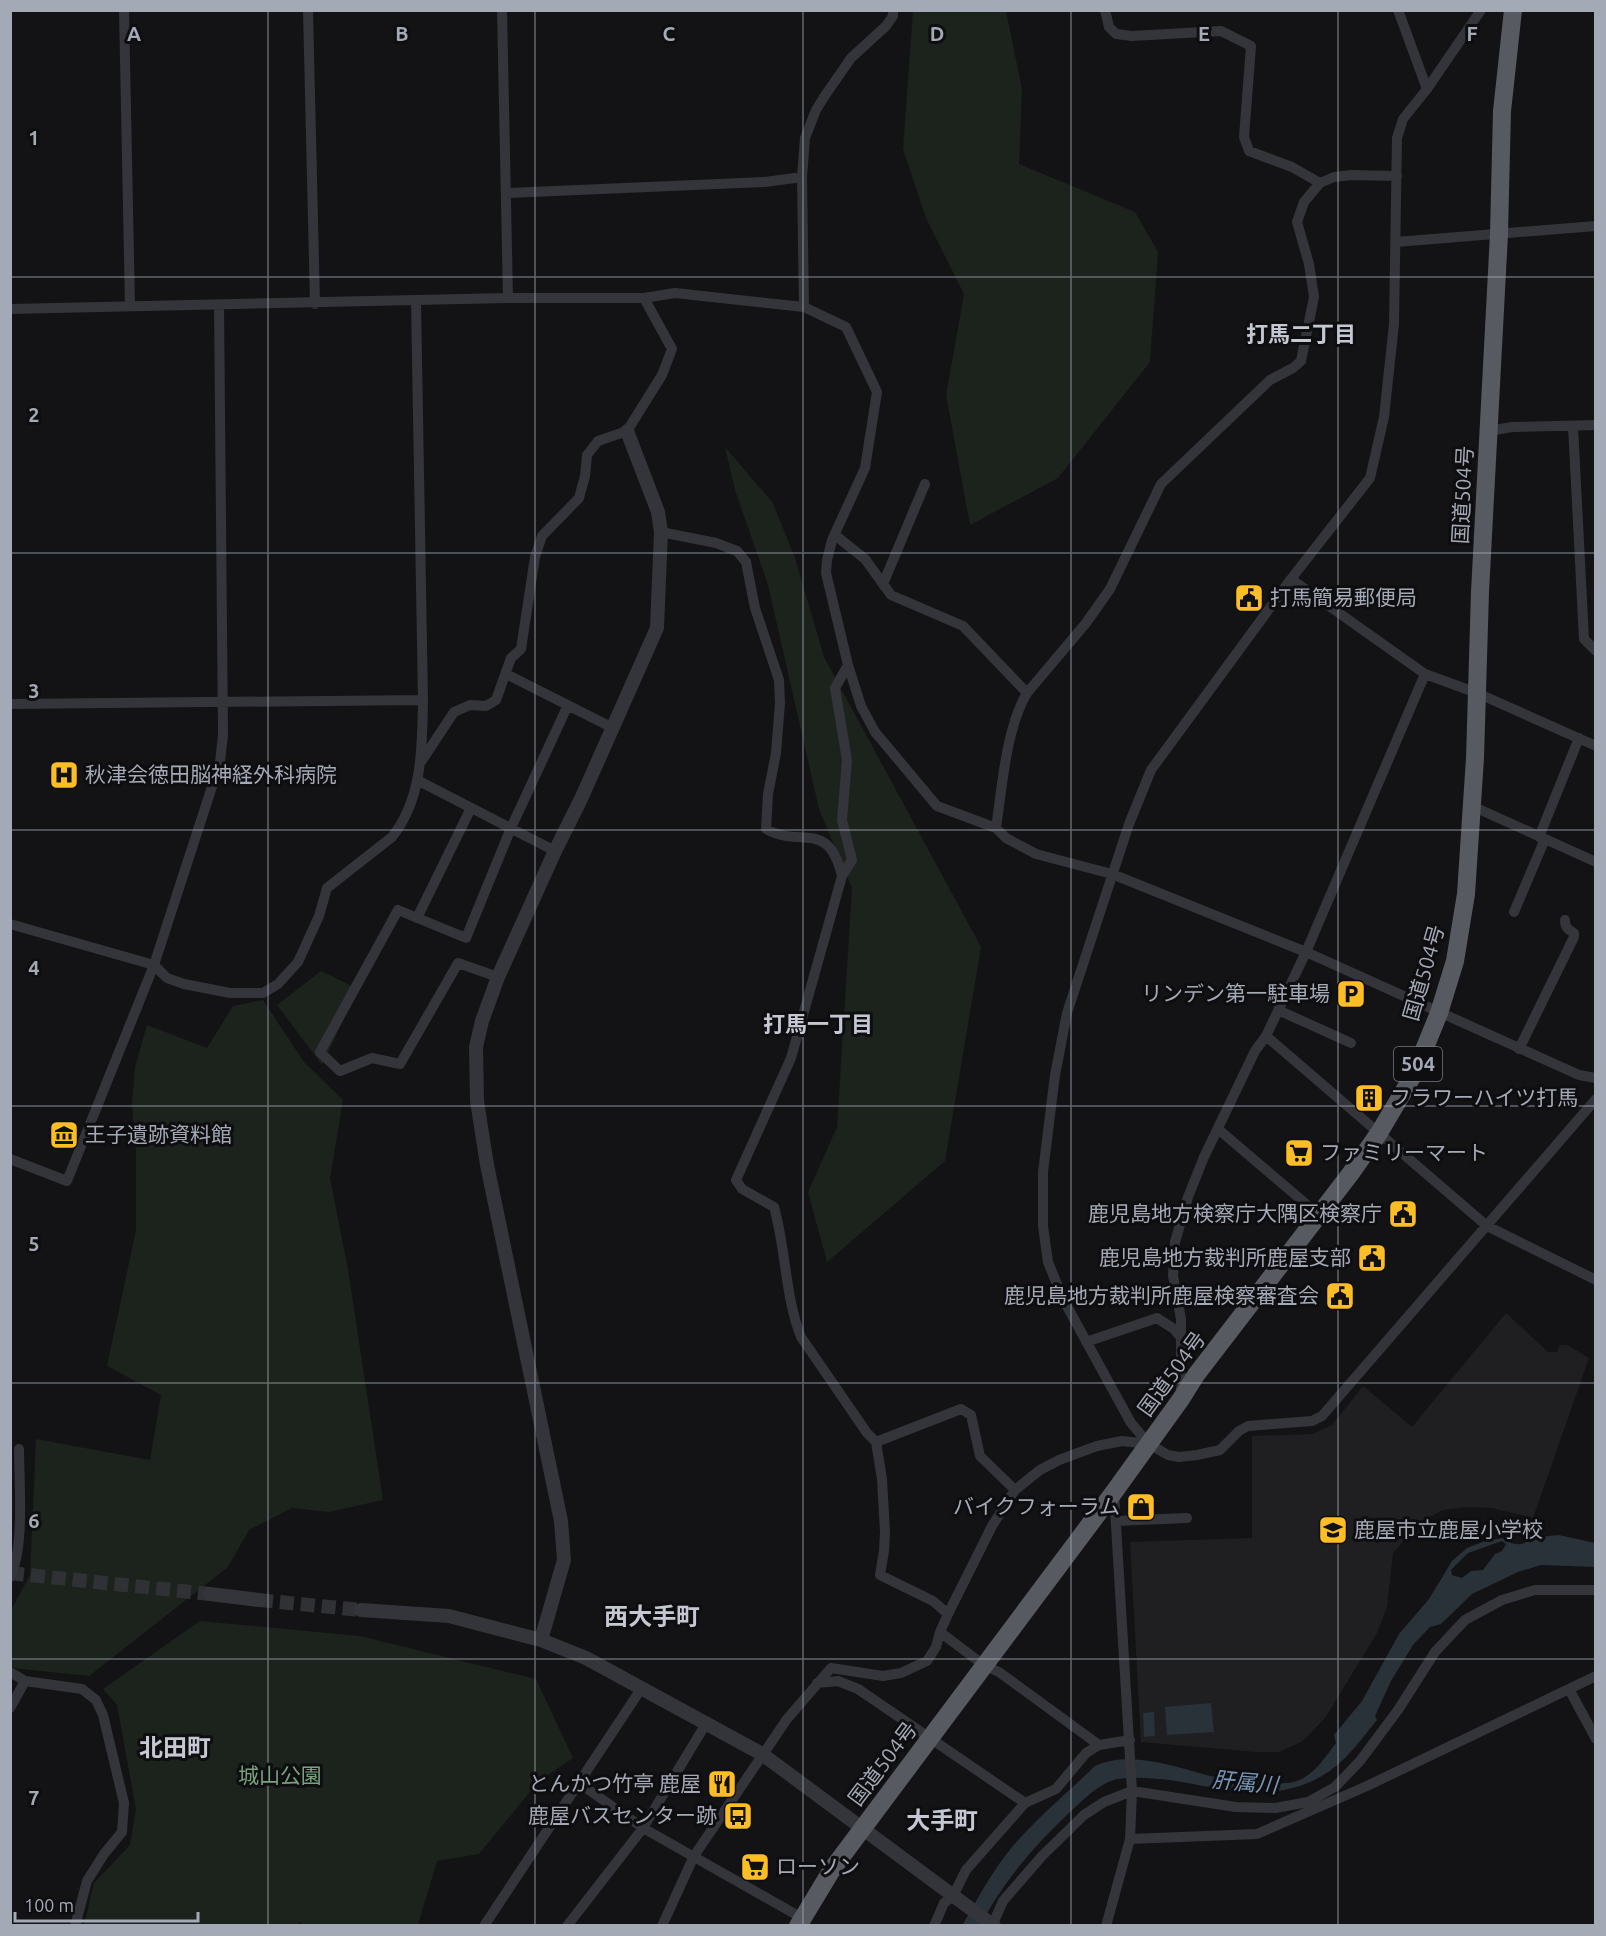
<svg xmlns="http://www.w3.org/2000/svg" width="1606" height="1936" font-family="Ubuntu,'Noto Sans JP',sans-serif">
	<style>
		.built { fill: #1f1f22 }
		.green { fill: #1b231c }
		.water { fill: #293139; fill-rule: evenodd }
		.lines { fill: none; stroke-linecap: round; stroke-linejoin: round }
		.tertiary-tunnel { stroke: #303135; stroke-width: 14; stroke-dasharray: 14 7; stroke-linecap: butt }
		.minor { stroke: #34353a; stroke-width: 10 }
		.tertiary { stroke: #34353a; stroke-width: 14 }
		.trunk { stroke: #585a62; stroke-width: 18 }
		.grid { fill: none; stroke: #a4a9b6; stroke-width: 1.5; stroke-opacity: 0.55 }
		.labels { text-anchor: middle; stroke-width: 6; stroke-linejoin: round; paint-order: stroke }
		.shield { fill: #0e0e10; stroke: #777a84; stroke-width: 1.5 }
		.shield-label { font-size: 20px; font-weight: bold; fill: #a4a9b6 }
		.street-label { font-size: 21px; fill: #a4a9b6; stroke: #0e0e10 }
		.poi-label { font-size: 21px; fill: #a4a9b6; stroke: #0e0e10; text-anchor: start }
		.park-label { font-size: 21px; fill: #7aa27e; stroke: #0e0e10 }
		.neighbourhood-label { font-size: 22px; font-weight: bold; fill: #c5c8d2; stroke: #0e0e10 }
		.water-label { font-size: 22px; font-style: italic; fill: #7895b4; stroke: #0e0e10 }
		.quarter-label { font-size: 24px; font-weight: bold; fill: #c5c8d2; stroke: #0e0e10 }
		.grid-label { font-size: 20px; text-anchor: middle; font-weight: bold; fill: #a4a9b6; stroke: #0e0e10; stroke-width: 6; stroke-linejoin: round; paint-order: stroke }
	</style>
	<rect width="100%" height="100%" fill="#131315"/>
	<path class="built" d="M1506,1313L1548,1352H1557L1560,1345H1567L1589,1358L1533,1518L1492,1508L1466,1507L1443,1510L1420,1522L1393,1553L1387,1607L1377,1633L1325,1718L1303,1741L1279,1752H1255L1141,1742L1130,1542L1252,1538V1436L1312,1434L1332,1425L1363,1386L1412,1427Z"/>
	<path class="green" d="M913,11H1006L1022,89L1019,164L1135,212L1158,252L1150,362L1058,478L970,525L946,395L964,294L926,218L903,149Z
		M725,447L773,503L795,558L824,657L981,947L945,1161L827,1262L808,1192L837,1127L852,888L819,809L768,585L735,490Z
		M321,971L358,989L322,1065L277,1005Z
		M263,1000L304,1062L343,1100L330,1178L348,1269L383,1500L329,1512L292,1508L249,1530L228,1567L89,1676L12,1668L11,1610L30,1575L36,1439L150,1460L161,1395L107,1366L136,1230V1152L132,1103L135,1067L147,1025L207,1048L233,1006Z
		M200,1621L360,1636L536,1679L573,1758L539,1781L479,1854L437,1861L418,1925L305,1926L299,1922L296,1926L84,1925L94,1883L130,1845L136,1809L117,1705L103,1689Z"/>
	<path class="water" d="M1559,1535L1595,1543V1567L1541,1565L1518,1572L1472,1594L1441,1624L1430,1627L1413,1645L1391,1681L1375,1716L1377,1720C1367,1732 1357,1746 1345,1758C1297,1805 1241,1793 1182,1782C1165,1779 1131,1775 1114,1780C1097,1785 1083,1800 1070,1812C1032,1848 1006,1879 980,1925L962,1926C978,1898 992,1871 1012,1847C1037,1818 1067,1793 1095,1766C1138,1747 1190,1774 1233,1781C1242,1782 1252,1780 1261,1781C1275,1783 1292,1786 1305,1777C1318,1769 1326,1756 1336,1743L1334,1735L1362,1701L1399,1634L1429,1599L1452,1561L1467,1548L1485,1541L1503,1538C1510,1543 1516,1546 1525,1543L1526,1538ZM1502,1541L1506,1544L1502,1551L1495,1554L1483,1570L1471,1571L1462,1578L1452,1575L1451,1570L1468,1553Z
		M1211,1703L1214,1732L1167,1735L1165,1707Z
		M1154,1712L1155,1736L1144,1737L1143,1713Z"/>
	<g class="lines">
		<path class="tertiary-tunnel" d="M10,1573L210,1594
			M259,1600L361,1610"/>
		<path class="minor" d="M124,10L130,306
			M308,10L315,304
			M502,10L508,298
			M1105,10L1109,27L1116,34L1132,36L1221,31L1251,46L1244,137L1249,151L1292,167L1320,183
			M1398,10L1427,89
			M1481,10L1427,89L1403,119L1397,138L1394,324L1384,417L1370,478L1291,579L1151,770L1129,824L1067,1013L1055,1075L1043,1172V1226L1048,1262L1063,1299L1131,1423L1149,1444L1168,1455L1179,1457L1197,1455L1220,1450L1239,1431L1248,1426L1312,1421L1322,1416L1596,1099
			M506,193L765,182L802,177
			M1396,242L1596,226
			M804,307L802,177L805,138L816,110L824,97L851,58L886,26L893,16V10
			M10,309L508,298H644L675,293L804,307L846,327L877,392L865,468L832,540L827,560L826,573L848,665L861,706L875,732L937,806L996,828L1006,838L1036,854L1112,874L1306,952L1579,1075L1596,1078
			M1573,426L1584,639L1596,651
			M1489,431L1512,427L1596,425
			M661,532L716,543L737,551L746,562L755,608L779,680L780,703L776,753L768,794L766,829C801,849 828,818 842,876
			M835,535L865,559L891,595L963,626L1027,693
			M1291,579L1425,674L1477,693L1596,746
			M883,584L925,484
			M848,665L835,688L847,760L842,820L852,860L842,876L791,1058L736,1180L742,1189L774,1207C786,1249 785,1297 801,1337L867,1433L876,1442L961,1409L971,1415L980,1456L1015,1490
			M506,674L611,727
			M10,704L423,700
			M421,762L454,712L470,705L486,706L496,700L511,658L521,649L535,557L542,536L579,498L585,476L587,455L598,441L627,431L662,375L672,349L644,298
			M417,780L555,851
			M1472,806L1596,862
			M996,828C1002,788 1006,728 1027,693L1086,623L1110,589L1161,484L1270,380L1293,368L1301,361L1314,297L1309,264L1297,222L1304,202L1320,183L1334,177L1351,175L1397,176
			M1539,837L1579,738
			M1514,912L1545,839
			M417,918L471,808
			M10,924L154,965L220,762L223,735L219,305
			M498,977L458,963L400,1064L372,1058L340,1071L320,1052L398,910L466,938L511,828L568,705
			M1278,1010L1351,1043
			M1266,1036L1487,1226L1596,1280
			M1519,1049L1574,937V933C1568,930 1565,927 1565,920
			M1218,1129L1319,1215
			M10,1159L67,1181L154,965L167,978L184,984L230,993H263L278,984L298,962L319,916L327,888L392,837C423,798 422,747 423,700L416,301
			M1086,1342L1157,1318L1174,1329L1181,1338
			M1181,1396V1319L1173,1276L1175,1242L1188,1197L1204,1157L1255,1051L1266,1036L1306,952L1425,674
			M876,1442L882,1479L885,1532L884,1551L880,1575L933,1601L948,1614
			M1116,1521L1187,1518
			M10,1577C25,1548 19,1482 19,1449
			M940,1632L985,1666L999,1672L1099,1745
			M10,1672L25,1681L82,1689L96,1700L103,1715L124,1803L122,1832L104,1854L87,1881L75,1926
			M817,1683L838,1681L858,1689L1025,1803
			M1569,1689L1596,1739
			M10,1708L25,1681
			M579,1783L643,1828L802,1918
			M1130,1839L1257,1834L1367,1786L1596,1676
			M484,1926L641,1689
			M567,1926L643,1828L707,1722
			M662,1926L694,1856L787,1719L831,1668L883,1676L901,1673L927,1661L936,1647L940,1632L948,1614L992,1526L1015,1490L1040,1470L1059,1460L1097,1446L1122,1441L1149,1444
			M934,1926L944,1903L953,1896L966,1870L1025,1803L1056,1789L1086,1753L1099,1745L1130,1740
			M992,1926L1003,1901L1042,1856L1084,1815L1104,1802L1132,1791L1236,1807L1275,1808L1308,1802L1335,1787L1360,1761L1398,1710L1435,1652L1465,1620L1502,1600L1535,1590H1596
			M1106,1926L1130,1839L1132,1791L1114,1492"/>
		<path class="tertiary" d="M210,1594L259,1600
			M361,1610L449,1616L541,1640L586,1658L762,1754L994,1926
			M541,1640L564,1560L561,1521L487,1165L477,1101L476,1047L482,1021L498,977L555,851L581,799L657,628L661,532L658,512L627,431"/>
		<path class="trunk" d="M798,1926L833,1868L1114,1492L1181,1399L1196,1375L1351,1173L1379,1133L1415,1072L1439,1013L1455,961L1466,894L1475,758L1480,592L1499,234L1502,111L1513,10"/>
	</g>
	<path class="grid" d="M268,10V1926M535,10V1926M803,10V1926M1071,10V1926M1338,10V1926M10,277H1596M10,553H1596M10,830H1596M10,1106H1596M10,1383H1596M10,1659H1596"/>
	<defs>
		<g id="civic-square" transform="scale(1.5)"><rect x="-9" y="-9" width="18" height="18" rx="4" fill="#fcbe24" stroke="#0e0e10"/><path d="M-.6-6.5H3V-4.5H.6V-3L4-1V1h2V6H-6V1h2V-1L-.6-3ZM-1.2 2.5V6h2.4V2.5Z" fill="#111"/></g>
		<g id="hospital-square" transform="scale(1.5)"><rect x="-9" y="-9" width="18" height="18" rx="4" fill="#fcbe24" stroke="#0e0e10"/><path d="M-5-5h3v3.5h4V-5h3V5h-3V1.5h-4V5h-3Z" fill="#111"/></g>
		<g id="parking-square" transform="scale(1.5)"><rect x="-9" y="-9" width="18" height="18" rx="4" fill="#fcbe24" stroke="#0e0e10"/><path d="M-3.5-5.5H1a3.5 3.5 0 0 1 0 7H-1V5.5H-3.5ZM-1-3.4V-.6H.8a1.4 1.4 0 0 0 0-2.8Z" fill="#111"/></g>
		<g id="building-square" transform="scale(1.5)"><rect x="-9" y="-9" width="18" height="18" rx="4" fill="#fcbe24" stroke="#0e0e10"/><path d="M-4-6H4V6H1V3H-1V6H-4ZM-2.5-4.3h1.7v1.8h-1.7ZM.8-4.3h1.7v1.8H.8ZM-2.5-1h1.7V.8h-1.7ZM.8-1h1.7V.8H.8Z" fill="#111"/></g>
		<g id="museum-square" transform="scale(1.5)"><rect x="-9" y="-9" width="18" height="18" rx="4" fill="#fcbe24" stroke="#0e0e10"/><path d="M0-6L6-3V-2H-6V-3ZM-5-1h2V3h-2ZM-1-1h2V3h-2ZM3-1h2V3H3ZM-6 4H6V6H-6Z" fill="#111"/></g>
		<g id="supermarket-square" transform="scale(1.5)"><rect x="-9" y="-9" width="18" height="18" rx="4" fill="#fcbe24" stroke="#0e0e10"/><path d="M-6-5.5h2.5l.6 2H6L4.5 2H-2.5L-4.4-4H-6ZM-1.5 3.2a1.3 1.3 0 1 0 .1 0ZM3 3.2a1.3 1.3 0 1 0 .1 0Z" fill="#111"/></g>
		<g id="shop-square" transform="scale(1.5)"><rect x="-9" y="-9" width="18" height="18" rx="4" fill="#fcbe24" stroke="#0e0e10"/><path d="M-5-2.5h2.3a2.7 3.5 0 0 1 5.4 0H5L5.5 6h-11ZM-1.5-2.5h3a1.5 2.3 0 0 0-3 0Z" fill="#111"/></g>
		<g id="school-square" transform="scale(1.5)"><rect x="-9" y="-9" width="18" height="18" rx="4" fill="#fcbe24" stroke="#0e0e10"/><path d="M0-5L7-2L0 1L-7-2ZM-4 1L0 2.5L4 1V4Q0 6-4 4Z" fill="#111"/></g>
		<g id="restaurant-square" transform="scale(1.5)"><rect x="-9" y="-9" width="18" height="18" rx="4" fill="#fcbe24" stroke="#0e0e10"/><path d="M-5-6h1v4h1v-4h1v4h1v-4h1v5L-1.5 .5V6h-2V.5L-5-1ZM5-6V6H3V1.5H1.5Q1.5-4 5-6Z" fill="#111"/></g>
		<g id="bus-square" transform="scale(1.5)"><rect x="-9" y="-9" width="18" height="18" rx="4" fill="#fcbe24" stroke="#0e0e10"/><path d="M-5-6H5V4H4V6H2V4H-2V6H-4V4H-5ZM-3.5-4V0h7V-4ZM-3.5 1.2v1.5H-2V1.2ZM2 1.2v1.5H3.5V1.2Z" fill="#111"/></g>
	</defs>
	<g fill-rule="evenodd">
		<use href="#civic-square" x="1249" y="598"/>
		<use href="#hospital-square" x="64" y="775"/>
		<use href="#parking-square" x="1351" y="994"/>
		<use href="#building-square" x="1369" y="1098"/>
		<use href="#museum-square" x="64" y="1135"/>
		<use href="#supermarket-square" x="1299" y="1153"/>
		<use href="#civic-square" x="1403" y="1214"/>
		<use href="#civic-square" x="1372" y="1258"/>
		<use href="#civic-square" x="1340" y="1296"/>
		<use href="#shop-square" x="1141" y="1507"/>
		<use href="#school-square" x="1333" y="1530"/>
		<use href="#restaurant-square" x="722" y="1784"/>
		<use href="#bus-square" x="738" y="1816"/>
		<use href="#supermarket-square" x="755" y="1867"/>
	</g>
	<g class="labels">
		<rect class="shield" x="1394" y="1047" width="48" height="34" rx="4.5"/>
		<g class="shield-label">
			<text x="1418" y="1071">504</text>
		</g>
		<g class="street-label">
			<text transform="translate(1463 495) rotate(-87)" y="7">国道504号</text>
			<text transform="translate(1424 973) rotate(-74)" y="7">国道504号</text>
			<text transform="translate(1172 1374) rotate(-54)" y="7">国道504号</text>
			<text transform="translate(883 1764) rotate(-53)" y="7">国道504号</text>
		</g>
		<g class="poi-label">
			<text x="1270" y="605">打馬簡易郵便局</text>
			<text x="85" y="782">秋津会徳田脳神経外科病院</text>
			<text x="1330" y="1001" text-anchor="end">リンデン第一駐車場</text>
			<text x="1390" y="1105">フラワーハイツ打馬</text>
			<text x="85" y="1142">王子遺跡資料館</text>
			<text x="1320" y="1160">ファミリーマート</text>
			<text x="1382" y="1221" text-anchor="end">鹿児島地方検察庁大隅区検察庁</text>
			<text x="1351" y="1265" text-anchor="end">鹿児島地方裁判所鹿屋支部</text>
			<text x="1319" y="1303" text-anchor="end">鹿児島地方裁判所鹿屋検察審査会</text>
			<text x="1120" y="1514" text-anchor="end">バイクフォーラム</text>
			<text x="1354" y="1537">鹿屋市立鹿屋小学校</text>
			<text x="701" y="1791" text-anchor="end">とんかつ竹亭 鹿屋</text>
			<text x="717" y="1823" text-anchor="end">鹿屋バスセンター跡</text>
			<text x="776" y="1874">ローソン</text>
		</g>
		<g class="park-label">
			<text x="280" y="1783">城山公園</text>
		</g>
		<g class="neighbourhood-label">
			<text x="1301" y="342">打馬二丁目</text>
			<text x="818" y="1032">打馬一丁目</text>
		</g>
		<g class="water-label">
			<text transform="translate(1245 1782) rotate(5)" y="8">肝属川</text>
		</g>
		<g class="quarter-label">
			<text x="652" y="1625">西大手町</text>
			<text x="175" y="1756">北田町</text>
			<text x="942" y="1829">大手町</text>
		</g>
	</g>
	<g class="grid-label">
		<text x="134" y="41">A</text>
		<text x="402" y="41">B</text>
		<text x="669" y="41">C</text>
		<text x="937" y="41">D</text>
		<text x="1204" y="41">E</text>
		<text x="1472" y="41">F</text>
		<text x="34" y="145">1</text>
		<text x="34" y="422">2</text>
		<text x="34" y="698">3</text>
		<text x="34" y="975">4</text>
		<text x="34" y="1251">5</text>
		<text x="34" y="1528">6</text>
		<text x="34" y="1805">7</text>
	</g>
	<rect width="1606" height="1936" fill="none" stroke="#a4a9b6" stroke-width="24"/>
	<path d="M15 1912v9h183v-9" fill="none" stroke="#a4a9b6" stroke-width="3"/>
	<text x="24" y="1912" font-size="18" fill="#a4a9b6" stroke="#0e0e10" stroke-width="4.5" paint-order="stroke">100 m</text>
</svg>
